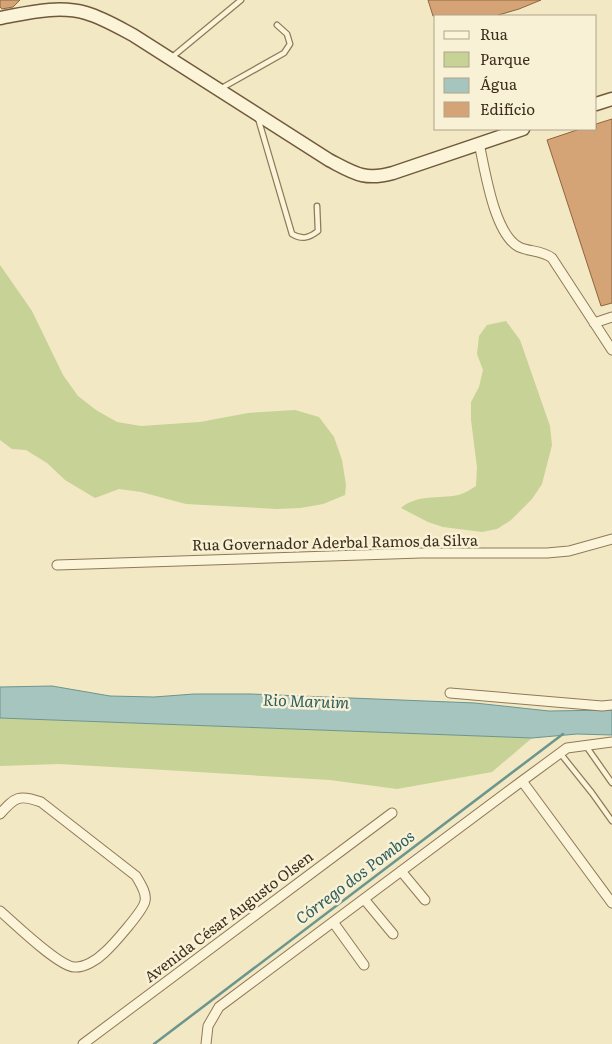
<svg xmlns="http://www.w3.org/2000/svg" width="612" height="1044" font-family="Literata,serif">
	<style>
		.green { fill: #c6d296 }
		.water { fill: #a6c5be; stroke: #6c958e }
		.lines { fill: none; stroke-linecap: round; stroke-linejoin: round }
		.stream { stroke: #6c958e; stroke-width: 2.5 }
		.building { fill: #d4a476; stroke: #91643c }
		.service-casing { stroke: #8f7a58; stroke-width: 7 }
		.minor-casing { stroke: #8f7a58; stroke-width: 11 }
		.secondary-casing { stroke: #715a3b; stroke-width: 15 }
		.service { stroke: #fcf4d9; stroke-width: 4.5 }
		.minor { stroke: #fcf4d9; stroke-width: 9 }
		.secondary { stroke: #fcf4d9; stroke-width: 12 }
		.labels { text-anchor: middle; stroke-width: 5; stroke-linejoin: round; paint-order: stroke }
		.street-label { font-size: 15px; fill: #3e301e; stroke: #f9f1d5 }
		.water-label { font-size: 16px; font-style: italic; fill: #2c5e5f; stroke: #f9f1d5 }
	</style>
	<rect width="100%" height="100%" fill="#f2e8c4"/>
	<path class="green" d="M0,265L32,311L63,375L78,396L96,410L117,422L141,426L200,422L248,413L295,410L319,417L334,437L342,460L346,485L345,495L323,504L300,508L277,509L186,504L141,492L119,489L95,498L65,480L47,463L26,450L12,449L0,440Z
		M506,321L520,340L550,426L552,445L542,484L532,499L511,520L497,529L482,532L443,527L428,522L401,508C417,494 439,499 458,495C464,494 471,489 476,486L477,467L471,420V402L479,387L483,370L477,354L479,336L487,325Z
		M0,718L532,738L492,772L397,789L330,780L165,770L59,764L0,766Z"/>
	<path class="water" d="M52,686L110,696L154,697L194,694H251L475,703L549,711L612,710V735L577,734L532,738L0,718V687Z"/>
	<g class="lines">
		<path class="stream" d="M154,1044L563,734"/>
	</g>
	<path class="building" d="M0,0H20L13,7L2,9L0,7Z
		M428,0H541L519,9L495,16H433Z
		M612,119V303L601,306L547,140L580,129H596V124Z"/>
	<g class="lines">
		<g class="service-casing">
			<path id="service" d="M171,58L241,0
				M220,89L284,53L290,44L287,34L277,25
				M258,118L292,234C302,240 309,238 318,231L317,206
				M586,746L612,783
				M560,753L592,793L612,821"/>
		</g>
		<g class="minor-casing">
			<path id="minor" d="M479,143C485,170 494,234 519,247C530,252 542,250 552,258L612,350
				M594,323L612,317
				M57,565L421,553H547L569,551L612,539
				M450,693L602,706L612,705
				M522,781L612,903
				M0,814C15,797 19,794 41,802L136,876C140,883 147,893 145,901C144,910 112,946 104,953C97,960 84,968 74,967C58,966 14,923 0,911
				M401,871L425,900
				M364,899L393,934
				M333,922L364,965
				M83,1044L392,813
				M206,1044L208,1026L219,1007L522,781L567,748L612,742"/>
		</g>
		<g class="secondary-casing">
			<path id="secondary" d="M0,18C28,13 58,5 86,13C103,18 118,27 133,35L329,160C354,173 364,181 393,173L523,129
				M596,104L612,99"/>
		</g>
		<use href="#service" class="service"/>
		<use href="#minor" class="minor"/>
		<use href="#secondary" class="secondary"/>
	</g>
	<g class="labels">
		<g class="street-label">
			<text transform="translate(335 543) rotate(-1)" y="5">Rua Governador Aderbal Ramos da Silva</text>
			<text transform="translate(229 917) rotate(-37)" y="5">Avenida César Augusto Olsen</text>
		</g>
		<g class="water-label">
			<text transform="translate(306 701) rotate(2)" y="6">Rio Maruim</text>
			<text transform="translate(355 877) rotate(-37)" y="6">Córrego dos Pombos</text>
		</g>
	</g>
	<rect x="434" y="15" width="162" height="115" fill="#f9f1d5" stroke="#aea48c"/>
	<rect x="444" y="31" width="25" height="8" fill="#fcf4d9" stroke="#aea48c"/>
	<text x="480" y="40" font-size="15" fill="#3e301e">Rua</text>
	<rect x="444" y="52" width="25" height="15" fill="#c6d296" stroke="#aea48c"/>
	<text x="480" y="65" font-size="15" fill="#3e301e">Parque</text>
	<rect x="444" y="78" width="25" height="15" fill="#a6c5be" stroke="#aea48c"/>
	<text x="480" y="90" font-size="15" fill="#3e301e">Água</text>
	<rect x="444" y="102" width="25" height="15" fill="#d4a476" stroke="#aea48c"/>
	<text x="480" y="115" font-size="15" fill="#3e301e">Edifício</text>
</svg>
